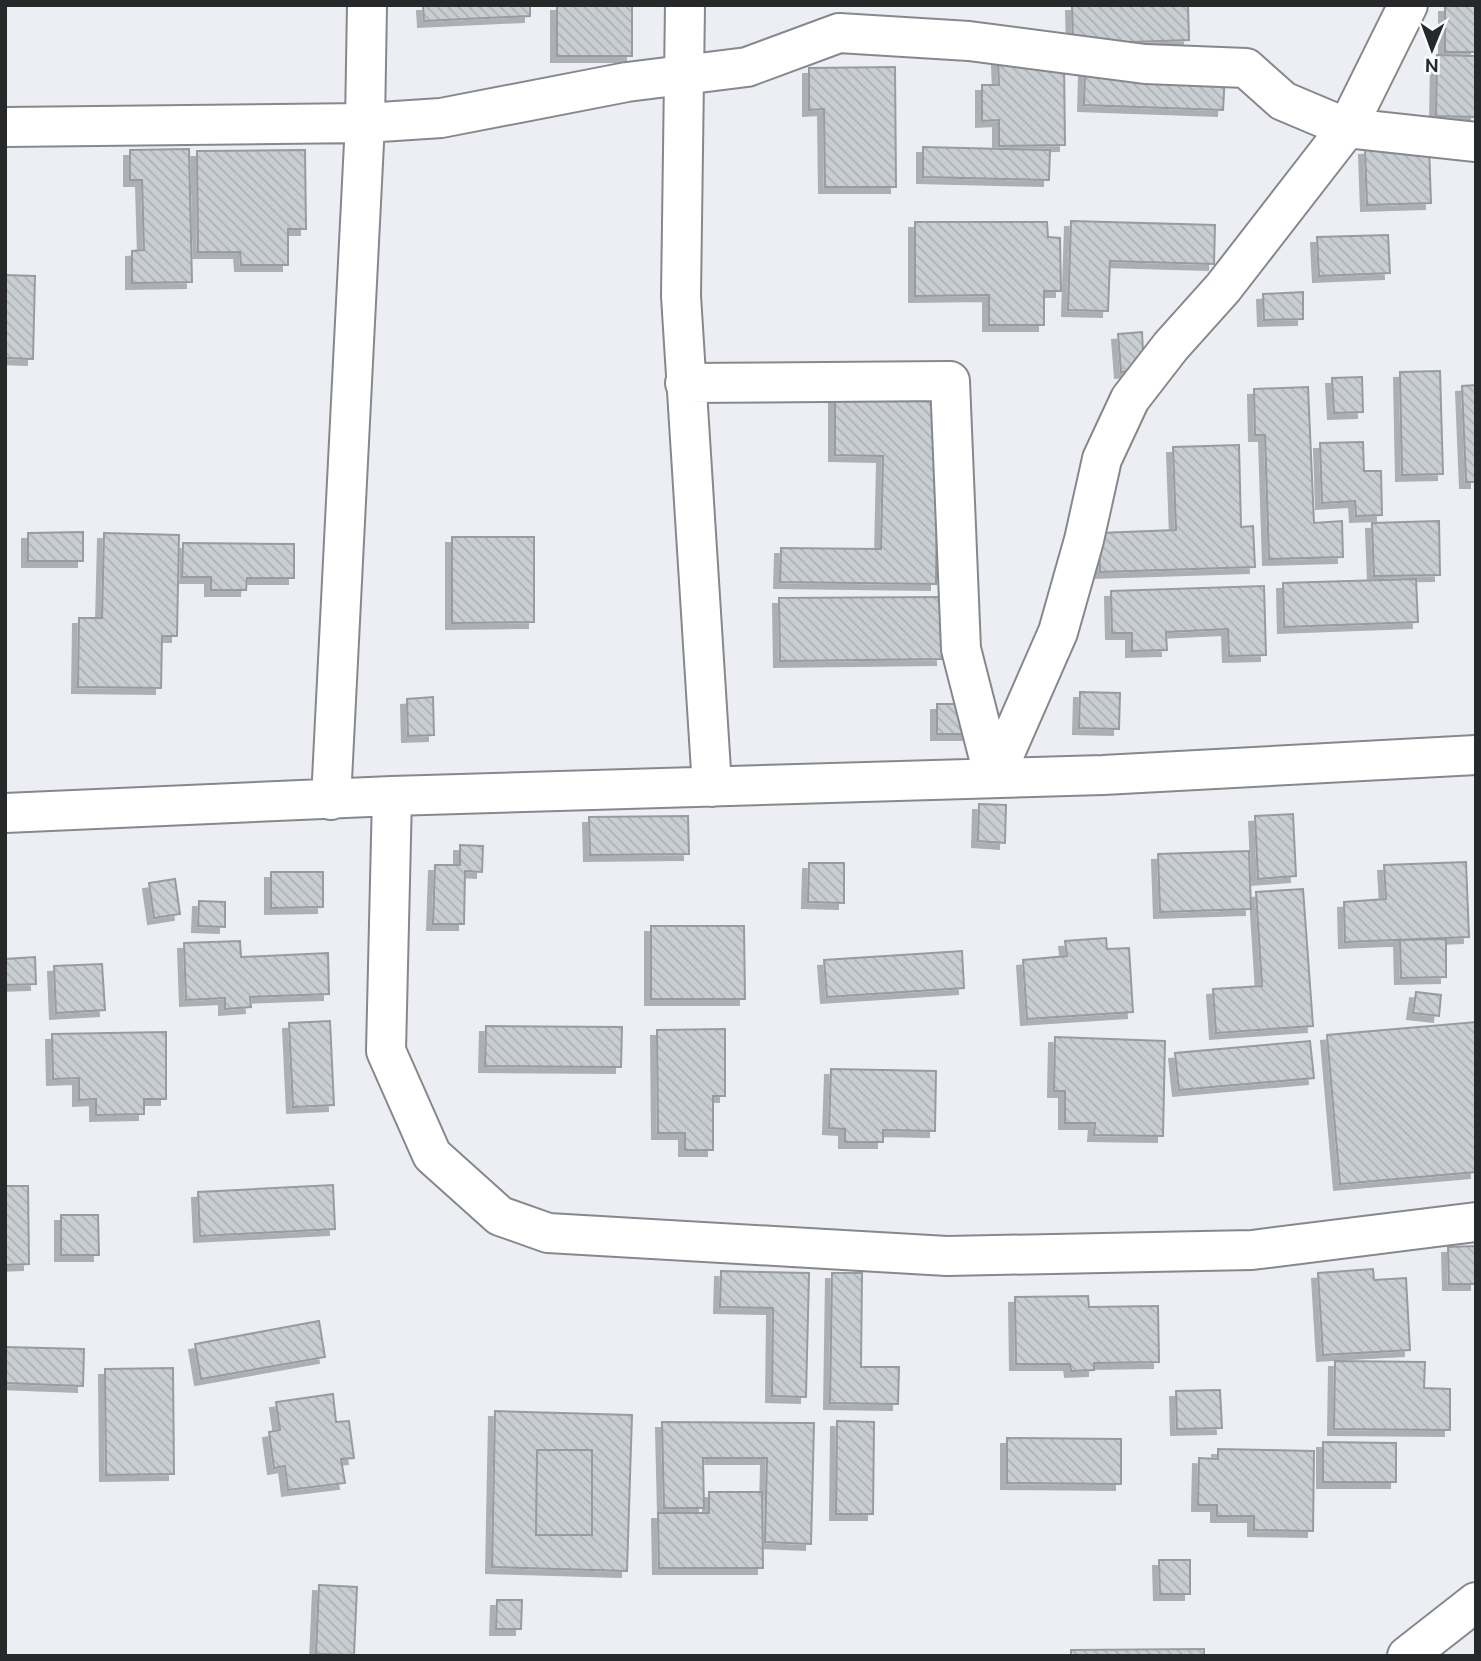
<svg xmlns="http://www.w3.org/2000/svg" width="1481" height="1661" font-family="Ubuntu,sans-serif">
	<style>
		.building { fill: url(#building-back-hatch); stroke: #989ca0; stroke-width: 2; fill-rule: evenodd; filter: url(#shadow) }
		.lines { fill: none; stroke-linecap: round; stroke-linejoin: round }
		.minor-casing { stroke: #86888d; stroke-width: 42 }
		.minor { stroke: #fff; stroke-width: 38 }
	</style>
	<defs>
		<pattern id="building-back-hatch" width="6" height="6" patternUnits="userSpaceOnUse" patternTransform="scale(1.75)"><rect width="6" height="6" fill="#c9ced2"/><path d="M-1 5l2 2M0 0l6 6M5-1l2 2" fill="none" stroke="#adb1b4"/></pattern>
		<filter id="shadow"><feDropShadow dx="-6" dy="6" stdDeviation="0" flood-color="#0004"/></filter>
	</defs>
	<rect width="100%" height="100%" fill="#eceef3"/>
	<path class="building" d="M423,5H530V16L424,21Z
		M557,5H632V56H557Z
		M1072,5H1188L1189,40L1073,44Z
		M1445,6H1476V52H1445Z
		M1437,55L1476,56V117L1436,116Z
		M998,60H1064L1065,145L999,146V120L982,121V85H999Z
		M895,67L896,187H825L824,109L809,110V68Z
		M1085,69L1225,75L1223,110L1084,105Z
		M1429,146L1431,203L1367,205L1365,149Z
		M923,147L1050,150L1049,180L923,177Z
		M189,149L192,282L132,283V251L144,250L142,180H130V150Z
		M305,150L306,229H288V265H241L240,252H198L197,151Z
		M1071,221L1215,225L1214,264L1110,261L1108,311L1068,310Z
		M915,222H1047L1048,237L1060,238L1061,291H1044V325H989V295L915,296Z
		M1388,235L1390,273L1319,276L1317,237Z
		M5,275L35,276L33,359L5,358Z
		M1303,292V319L1264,320L1263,294Z
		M1142,332L1144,370L1121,372L1118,334Z
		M1440,371L1443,474L1402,475L1400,372Z
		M1362,377L1363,412L1334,413L1332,378Z
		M1476,385V482H1466L1462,386Z
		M1308,387L1314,523L1342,521L1343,557L1269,559L1265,435H1255L1254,389Z
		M835,394L938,396L936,584L780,582L781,548L881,549L883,456L835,455Z
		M1363,442L1364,471H1381L1382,515L1356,516L1355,501L1322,503L1320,443Z
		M1239,445L1241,527L1253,526L1255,567L1100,572L1099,533L1176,530L1173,447Z
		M1439,521L1440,575L1374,576L1372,523Z
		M83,532V561H28V533Z
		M104,533L179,535L177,636H162L161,688L78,687L79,618H102Z
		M452,537H534V622L452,623Z
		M183,543L294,544V578H247L246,590H211V577H182Z
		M1416,579L1418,622L1284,627L1283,583Z
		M1264,586L1266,655L1229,656L1228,629L1166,632L1167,650L1132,651V633H1112L1111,591Z
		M941,597L942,659L780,661L779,598Z
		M1080,692L1120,693L1119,729L1079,728Z
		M433,697L434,735L408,736L407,699Z
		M937,704H971V734H937Z
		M979,804L1006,805L1005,843L978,841Z
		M1293,814L1296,876L1258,879L1255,816Z
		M688,816L689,854L590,855L589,817Z
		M460,845L483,846L482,872L465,871L464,924H433L435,865H460Z
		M1249,851L1251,909L1160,912L1158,854Z
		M1466,862L1469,937L1345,942L1344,902L1386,899L1384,865Z
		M809,863H844V903L808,902Z
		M271,872H323V907L271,908Z
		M175,879L180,914L154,918L149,883Z
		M1303,889L1313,1026L1216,1033L1213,989L1262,986L1256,892Z
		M199,901L225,902V927L198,926Z
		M651,926H744L745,999H651Z
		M1106,938L1107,949L1129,948L1133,1012L1027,1019L1023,960L1067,956L1065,941Z
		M1446,939V977L1401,978L1400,940Z
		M240,941L241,957L328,953L329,994L250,997L251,1007L225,1009V998L186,1000L184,943Z
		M962,951L964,988L827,997L824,960Z
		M35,957L36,984L5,985V959Z
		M102,964L105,1010L56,1013L54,966Z
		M1416,992L1441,995L1439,1016L1413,1013Z
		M330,1021L334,1105L293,1107L289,1023Z
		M1476,1022V1172L1340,1184L1327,1035Z
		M486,1026L622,1027L621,1067L485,1066Z
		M725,1029V1096H713V1150H685V1133H658L657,1030Z
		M166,1032V1099H144V1114L96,1115V1099L79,1100V1078L53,1079L52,1034Z
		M1055,1037L1165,1041L1163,1136L1094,1135L1095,1123H1065V1091H1054Z
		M1310,1041L1314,1078L1179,1090L1175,1053Z
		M831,1069L936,1071L935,1131L883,1130V1142H845V1129L829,1128Z
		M333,1185L335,1229L200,1236L198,1192Z
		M5,1186H28L29,1264L5,1265Z
		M61,1215H98L99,1255H61Z
		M1476,1246V1284H1449L1448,1247Z
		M1373,1269L1374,1280L1406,1278L1410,1350L1323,1355L1318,1273Z
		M721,1271L809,1273L806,1397L772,1396L773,1308L720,1307Z
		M832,1273H862L861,1367H899L898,1404L830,1403Z
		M1088,1296L1089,1307L1158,1306L1159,1362L1094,1363V1370L1071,1371L1070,1364H1016L1015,1297Z
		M319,1321L325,1357L201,1379L195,1344Z
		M5,1347L84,1349L83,1386L5,1383Z
		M1335,1361L1425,1362L1424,1388L1450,1389V1430L1334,1429Z
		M173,1368L174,1474L106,1475L105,1369Z
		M1220,1390L1222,1428L1177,1429L1176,1391Z
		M333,1394L336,1422L349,1421L354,1458L341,1459L345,1483L288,1490L285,1466L274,1468L269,1432L280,1430L276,1402Z
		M495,1411L632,1415L627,1571L492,1567ZM537,1450H592V1535H536Z
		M837,1421L874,1422L873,1514H836Z
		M662,1422L814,1423L811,1544L765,1542L767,1458H703L704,1508H664Z
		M1007,1438L1121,1439V1484L1007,1483Z
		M1323,1442L1396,1443V1482H1323Z
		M1218,1449L1314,1451L1313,1531L1254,1530V1516H1217V1505H1198L1199,1458L1218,1459Z
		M537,1450H592V1535H536Z
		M709,1492H762L763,1568H659L658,1513H709Z
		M1159,1560H1190V1594H1160Z
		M319,1585L357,1587L354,1655L316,1654Z
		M497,1600H522L521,1629H496Z
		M1204,1649V1656H1071V1650Z"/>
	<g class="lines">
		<g class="minor-casing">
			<path id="minor" d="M685,5L681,296L712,787
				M5,127L365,123L441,118L627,82L747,67L839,33L969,41L1145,64L1246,68L1283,101L1347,128L1476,142
				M685,383L950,381L961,649L994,778
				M994,778L1058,632L1084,540L1102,459L1130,399L1171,346L1223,288L1347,128L1408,5
				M392,796L386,1051L432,1155L500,1216L548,1233L947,1256L1252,1250L1476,1222
				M331,800L365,123L367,5
				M5,813L392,796L1103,775L1476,755
				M1407,1656L1476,1602"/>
		</g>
		<use href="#minor" class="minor"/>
	</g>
	<rect width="1481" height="1661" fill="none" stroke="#27282a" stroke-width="14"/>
	<g transform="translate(1432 49) rotate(181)" stroke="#fafbff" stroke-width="5" paint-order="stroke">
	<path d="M0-5L12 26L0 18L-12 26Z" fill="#27282a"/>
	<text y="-10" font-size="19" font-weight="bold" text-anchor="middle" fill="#27282a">N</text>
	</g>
</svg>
